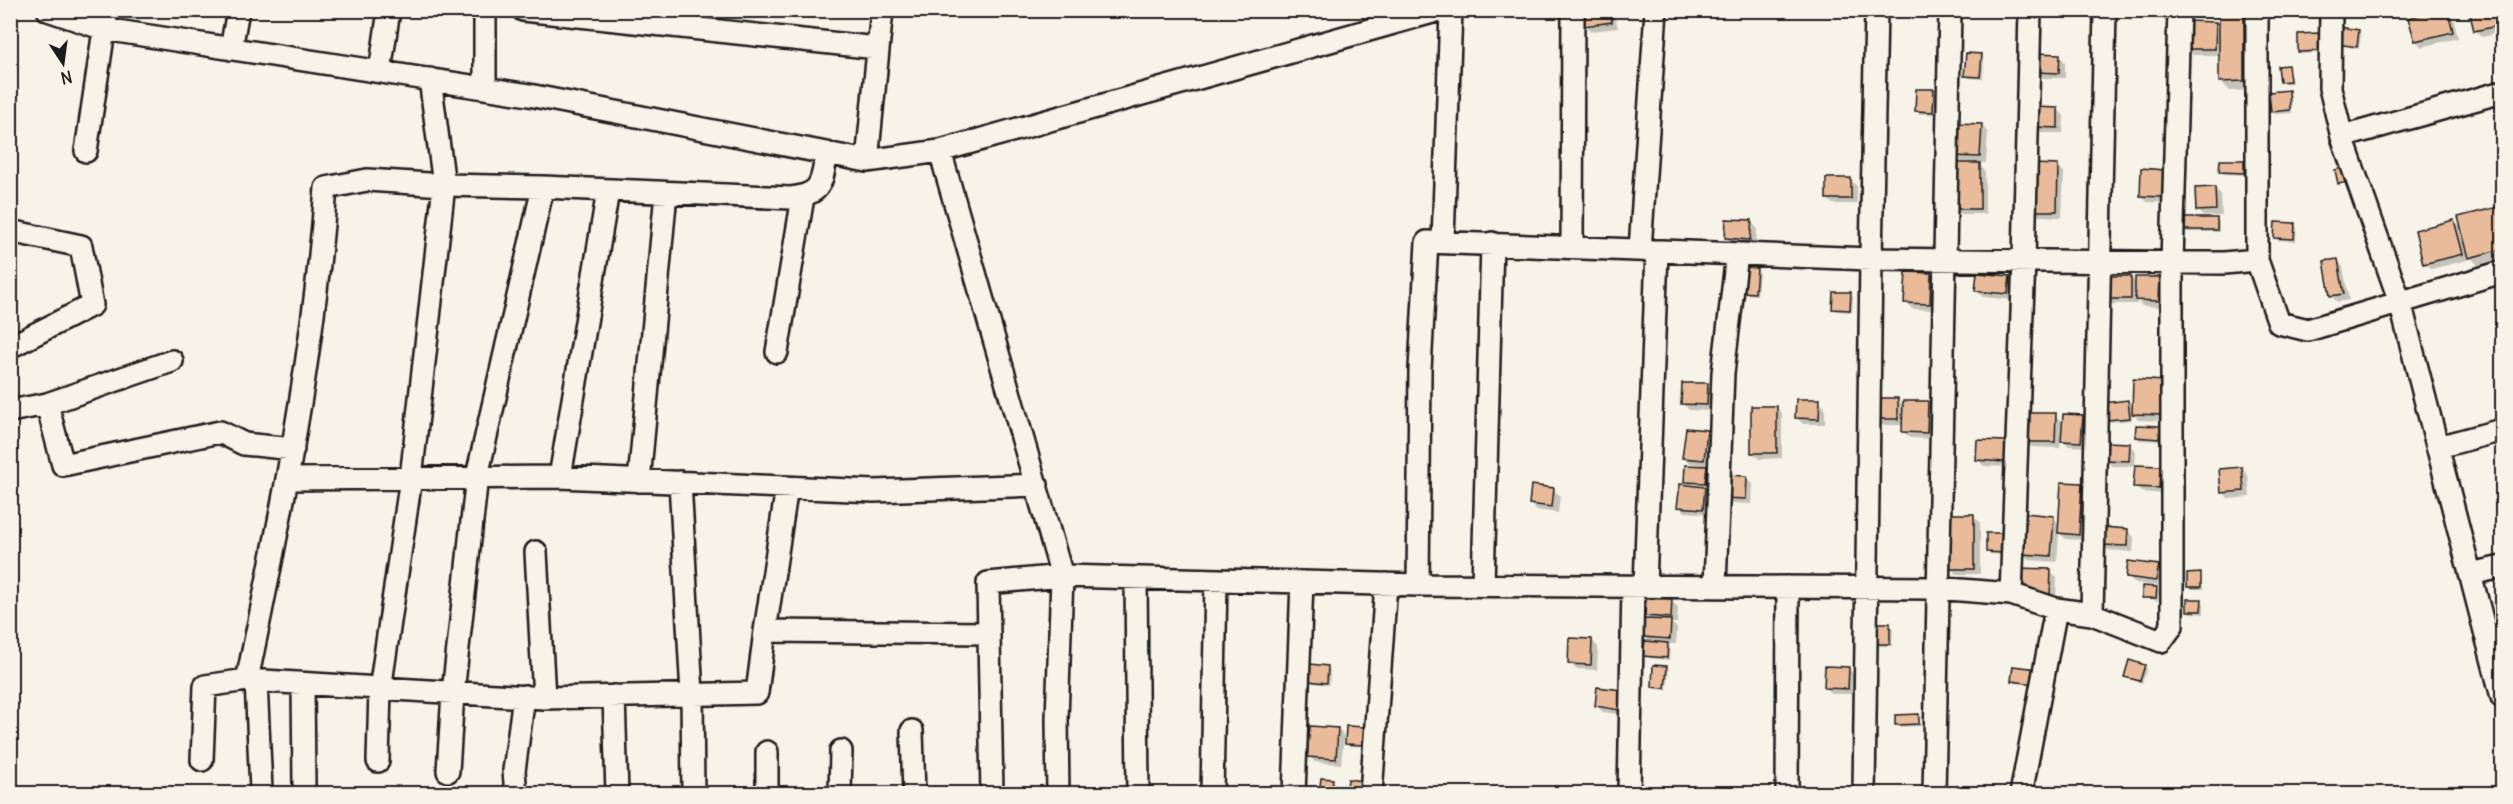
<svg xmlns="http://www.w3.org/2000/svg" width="2513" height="804" font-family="Delius,sans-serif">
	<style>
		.shadow { fill: #0003 }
		.building { fill: #eabb9b; stroke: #1c1c1c; stroke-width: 1.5 }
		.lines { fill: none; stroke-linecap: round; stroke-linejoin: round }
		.minor-casing { stroke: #1c1c1c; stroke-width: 26 }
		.minor { stroke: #f7f3e8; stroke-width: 21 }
	</style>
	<rect width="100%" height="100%" fill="#f7f3e8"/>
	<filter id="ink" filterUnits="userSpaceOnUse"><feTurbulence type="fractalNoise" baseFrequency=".0167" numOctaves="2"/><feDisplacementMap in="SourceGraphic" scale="12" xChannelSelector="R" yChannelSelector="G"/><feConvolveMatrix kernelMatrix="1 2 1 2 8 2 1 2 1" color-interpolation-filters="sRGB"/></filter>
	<g filter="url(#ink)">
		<path class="shadow" d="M1583,10H1613L1618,28L1591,31L1585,25Z
			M2220,10H2253V90L2230,91L2220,81V55H2193L2187,48L2215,23L2220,29Z
			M2427,10H2447L2453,16L2458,38L2422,47L2416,41L2430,14Z
			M2471,10H2502V32L2482,37L2476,31Z
			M2358,31L2361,34L2359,49L2339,44Z
			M2319,35L2322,38V53L2302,54L2299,51Z
			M1981,56L1984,59L1983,79L1969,78L1966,75Z
			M2059,56L2065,62V78H2043L2037,71Z
			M2288,66L2292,83L2284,84L2281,81Z
			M1933,91L1936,94L1935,114H1919L1916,111Z
			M2288,92L2291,95L2292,113L2275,114L2272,111Z
			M2058,109L2064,116L2063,133H2042L2035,127Z
			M1981,126L1988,132L1986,163H1977L1985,171V214H1961L1955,208L1963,164L1954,156Z
			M2243,162L2246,165V175L2224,174L2221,171Z
			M2057,166L2064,172L2062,217L2039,216L2033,210Z
			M2163,171L2169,177L2168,203L2147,202L2141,195Z
			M1851,180L1857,186V204H1833L1827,198Z
			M2215,188L2221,195L2222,216H2203L2197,210Z
			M2502,207V261L2480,267L2467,254L2468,260L2431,269L2425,263L2454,222L2464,231L2460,218Z
			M2217,219L2219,222V232H2187L2185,230Z
			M1751,222L1757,228L1756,246L1733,244L1726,238Z
			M2295,225L2297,228L2296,241L2278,240L2275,237Z
			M2337,260L2343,267L2349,300L2338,302L2331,296Z
			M1757,270L1759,273L1757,295L1746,294L1743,291Z
			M1931,275L1937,281L1936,310L1912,309L1906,302Z
			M2009,277L2015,284L2014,300L1983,297L1977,291Z
			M2130,277L2136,283L2159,279L2165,285V307L2142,306L2137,300V304H2112L2106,298Z
			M1850,294L1853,297L1852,312L1836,311L1833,309Z
			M2135,381L2168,421L2139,420L2131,412L2132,420L2110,422L2107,419L2128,402L2133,407Z
			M1707,385L1713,391V411L1689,410L1683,404Z
			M1897,399L1905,407L1927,403L1934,409L1933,439L1910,438L1904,432V425H1879L1873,418Z
			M1819,401L1825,407V424H1803L1796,417Z
			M1776,407L1782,413V458L1759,459L1752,452Z
			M2055,415L2064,424L2082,417L2088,423L2087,447L2069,446L2061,438L2060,448L2031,447L2025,441Z
			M2159,427L2162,430L2161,441L2139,440L2137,437Z
			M1706,431L1712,438L1709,465H1703L1709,470L1708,485L1689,484L1686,481L1703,465L1690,463L1684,457Z
			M2005,442L2012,448L2011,467L1984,466L1978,460Z
			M2129,445L2136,451L2135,466H2112L2105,459Z
			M2159,468L2166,474L2165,494L2141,492L2135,486Z
			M2242,469L2248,475L2250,497L2229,499L2223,492Z
			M1747,478L1753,484L1752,504L1730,503L1724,497Z
			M2082,484L2088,491L2085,540L2066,539L2059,533L2057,562L2029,560L2023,554L2053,517L2060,524Z
			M1705,488L1711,494L1709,514L1685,512L1679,506Z
			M1554,490L1560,496L1558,513L1536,510L1530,504Z
			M1973,516L1980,522V574H1956L1950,568Z
			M2127,530L2134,537L2133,552L2108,550L2102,544Z
			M1988,534L2006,555L1990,554L1987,551Z
			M2158,566L2164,573L2162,586L2134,583L2127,576Z
			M2050,571L2057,577L2056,601L2026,600Z
			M2200,575L2203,589H2192L2189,587Z
			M2156,588L2159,591L2158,601L2143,597Z
			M1671,601L1678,607L1677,623H1671L1677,628L1676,644H1666L1670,647L1669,660L1648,658L1645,655L1652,643L1645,637L1651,621L1646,616Z
			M2201,601L2204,604V614L2191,613L2188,610Z
			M1890,624L1893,627L1892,646H1876L1874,643Z
			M1592,640L1598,647L1597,670L1576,669L1569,663Z
			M2144,666L2147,669L2142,683L2126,677Z
			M1327,667L1330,670L1329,685L1313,683L1310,681Z
			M1666,667L1669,670L1667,690L1656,689L1653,686Z
			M1848,668L1854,675V694H1832L1826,687Z
			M2014,668L2039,686L2016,683L2013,680Z
			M1621,692L1625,715L1603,712L1597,706Z
			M1918,716L1921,726L1899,727L1896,724Z
			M1338,729L1344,736L1341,764L1315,762L1309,756Z
			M1366,729L1367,747L1349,746L1346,743Z
			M1332,781L1335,784L1334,794H1321Z"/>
		<path class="building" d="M1582,10H1611L1612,22L1584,26Z
			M2219,10H2244V81L2219,82Z
			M2438,10H2448L2453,32L2415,41L2408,18Z
			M2469,10H2498L2502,25L2474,31Z
			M2185,21L2216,22L2215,49H2185Z
			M2339,27L2359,30L2357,47L2337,44Z
			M2320,33V51L2298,52V34Z
			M1966,53L1982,54L1980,77L1964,76Z
			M2036,53L2060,54L2059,73L2035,72Z
			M2288,65L2290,81L2280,82L2278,66Z
			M1916,89H1934L1933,112L1915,111Z
			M2289,90L2290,110L2271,112L2269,92Z
			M2034,107L2058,108V128L2034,127Z
			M1954,123L1982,124L1980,157L1952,156Z
			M2220,160H2244V173L2219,172Z
			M1954,163H1980V209H1954Z
			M2033,164L2058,165L2057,211H2031Z
			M2345,167L2349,182L2338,184L2335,170Z
			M2141,168L2164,170L2162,197L2140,196Z
			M1826,178H1851V199H1826Z
			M2215,187L2216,210L2196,211L2195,188Z
			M2502,206V249L2469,258L2458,217Z
			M2183,218H2217V230H2183Z
			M1726,219L1752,220L1750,240L1725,238Z
			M2454,220L2463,254L2423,264L2415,230Z
			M2275,222L2295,223L2294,239L2274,238Z
			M2338,259L2344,294L2330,296L2324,261Z
			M1744,267L1757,268L1755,293L1742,292Z
			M1906,272L1931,273L1930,304L1904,303Z
			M1977,273L2010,276L2008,294L1975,291Z
			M2105,276H2131V299H2105Z
			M2135,277H2160L2159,301L2135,300Z
			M1833,292H1851L1850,310L1832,309Z
			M2133,379L2164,381L2162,415L2132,414Z
			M1682,383H1708L1707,405L1681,404Z
			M1871,398H1898V419H1871Z
			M1796,399H1820L1819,419L1795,418Z
			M2128,400L2130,418L2106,420L2104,403Z
			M1903,401H1928L1927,433L1902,432Z
			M1751,406H1777V453H1751Z
			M2024,413H2056L2055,442H2023Z
			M2063,414L2083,415L2081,442L2061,441Z
			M2136,425L2160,426L2159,439L2135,437Z
			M1686,428L1707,430L1704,460L1682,458Z
			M1977,440L2006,441L2005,462L1976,460Z
			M2105,442L2130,443L2129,461L2104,460Z
			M1685,465L1707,466L1705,483L1684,482Z
			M2135,465L2160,466L2159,488L2133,487Z
			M2242,467L2244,491L2221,493L2219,469Z
			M1723,475L1747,476L1746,499L1722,498Z
			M2061,482L2082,483L2079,535L2058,533Z
			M1680,484L1705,487L1703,509L1677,507Z
			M1531,485L1554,488L1552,507L1529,504Z
			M2025,513L2054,516L2051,556L2022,554Z
			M1948,514H1974V569H1948Z
			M2102,527L2128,529L2127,546L2101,545Z
			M1986,533H2005L2004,553L1986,552Z
			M2128,561L2159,565L2156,581L2126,577Z
			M2019,568L2051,569L2050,595L2018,594Z
			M2201,573V587H2187V574Z
			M2142,586L2157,587L2156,598H2142Z
			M1646,598L1672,599L1671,618L1645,616Z
			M2187,599H2202L2201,611H2187Z
			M1644,619L1671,620L1670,639L1643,637Z
			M1873,623H1890V644H1872Z
			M1569,638L1592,639L1591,665L1568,664Z
			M1645,641L1668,643L1667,658L1643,656Z
			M2129,660L2145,665L2140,681L2124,677Z
			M1310,664L1328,666L1327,683L1308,681Z
			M1653,665L1667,666L1665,688L1652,687Z
			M1825,666L1849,667L1848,689L1824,688Z
			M2013,666L2038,669L2036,684L2011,681Z
			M1597,687L1622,690L1619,710L1595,706Z
			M1919,714V724L1895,725V715Z
			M1310,726L1338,728L1336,759L1307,757Z
			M1346,726L1366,727L1365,745L1345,744Z
			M1321,778L1333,779L1331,794H1319Z
			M1348,779L1362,781L1361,794H1346Z"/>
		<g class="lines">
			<g class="minor-casing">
				<path id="minor" d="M48,10L104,29L529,95L867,161L940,151
					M485,10V88
					M523,10L877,48
					M1440,10L940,151L1062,576L1418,585L1936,588L2011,594L2056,609L2092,614L2161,641L2172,626V263L2179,10
					M1876,10L1871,259L2224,263L2257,260V10
					M2331,10L2330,88L2342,137L2400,302L2502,697
					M231,49L238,10
					M380,72L389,10
					M2342,137L2502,92
					M86,151L107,10
					M867,161L882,10
					M10,231L81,246L92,305L10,347
					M1443,241L1451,10
					M1572,247L1573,10
					M1640,250L1656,10
					M2257,260L2279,323L2308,330L2502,272
					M777,352L803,197
					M47,404L63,465L220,432L244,444L293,449
					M10,411L47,404L172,361
					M2438,447L2502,430
					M560,477L608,191
					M288,479L560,477L874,491L1037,485
					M639,481L666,193
					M680,482L692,694L693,794
					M536,552L544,698
					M2470,574L2502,567
					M1136,578L1138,794
					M1418,585L1420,369L1427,242L1871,259L1864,794
					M1483,585L1492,243
					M1645,586L1657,251
					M1715,586L1723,373L1737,254
					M2011,594L2024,261L2030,10
					M2092,614L2105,10
					M765,631L787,487
					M247,680C281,517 314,354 326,188L367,180L444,185L543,187L791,198C824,194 821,181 827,153
					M256,681L261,790
					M303,684L304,784
					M614,696L617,794
					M912,731L914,794
					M202,760L205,686L247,680L544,698L757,693L765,631L989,633
					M378,761L380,690L411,478L444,185L430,79
					M448,771L453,693L477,476L543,187
					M516,794L514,771L524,696
					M767,794V752
					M840,794L841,751
					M992,794L988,583L1062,576L1057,719L1058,794
					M1212,794L1216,580
					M1294,794L1302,582
					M1371,794L1386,584
					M1629,794L1633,586
					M1787,794L1788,587
					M1934,794L1950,10
					M2021,794L2056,609"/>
			</g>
			<use href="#minor" class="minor"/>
		</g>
	</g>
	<rect width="2513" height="804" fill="none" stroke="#f7f3e8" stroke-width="36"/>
	<rect x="18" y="18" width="2477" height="768" fill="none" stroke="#1c1c1c" stroke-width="2" filter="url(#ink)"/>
	<g transform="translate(63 63) rotate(167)" stroke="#f7f3e8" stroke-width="4.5" paint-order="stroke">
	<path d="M0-4.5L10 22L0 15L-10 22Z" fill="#1c1c1c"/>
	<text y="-9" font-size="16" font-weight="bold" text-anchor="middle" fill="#1c1c1c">N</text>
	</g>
</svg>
